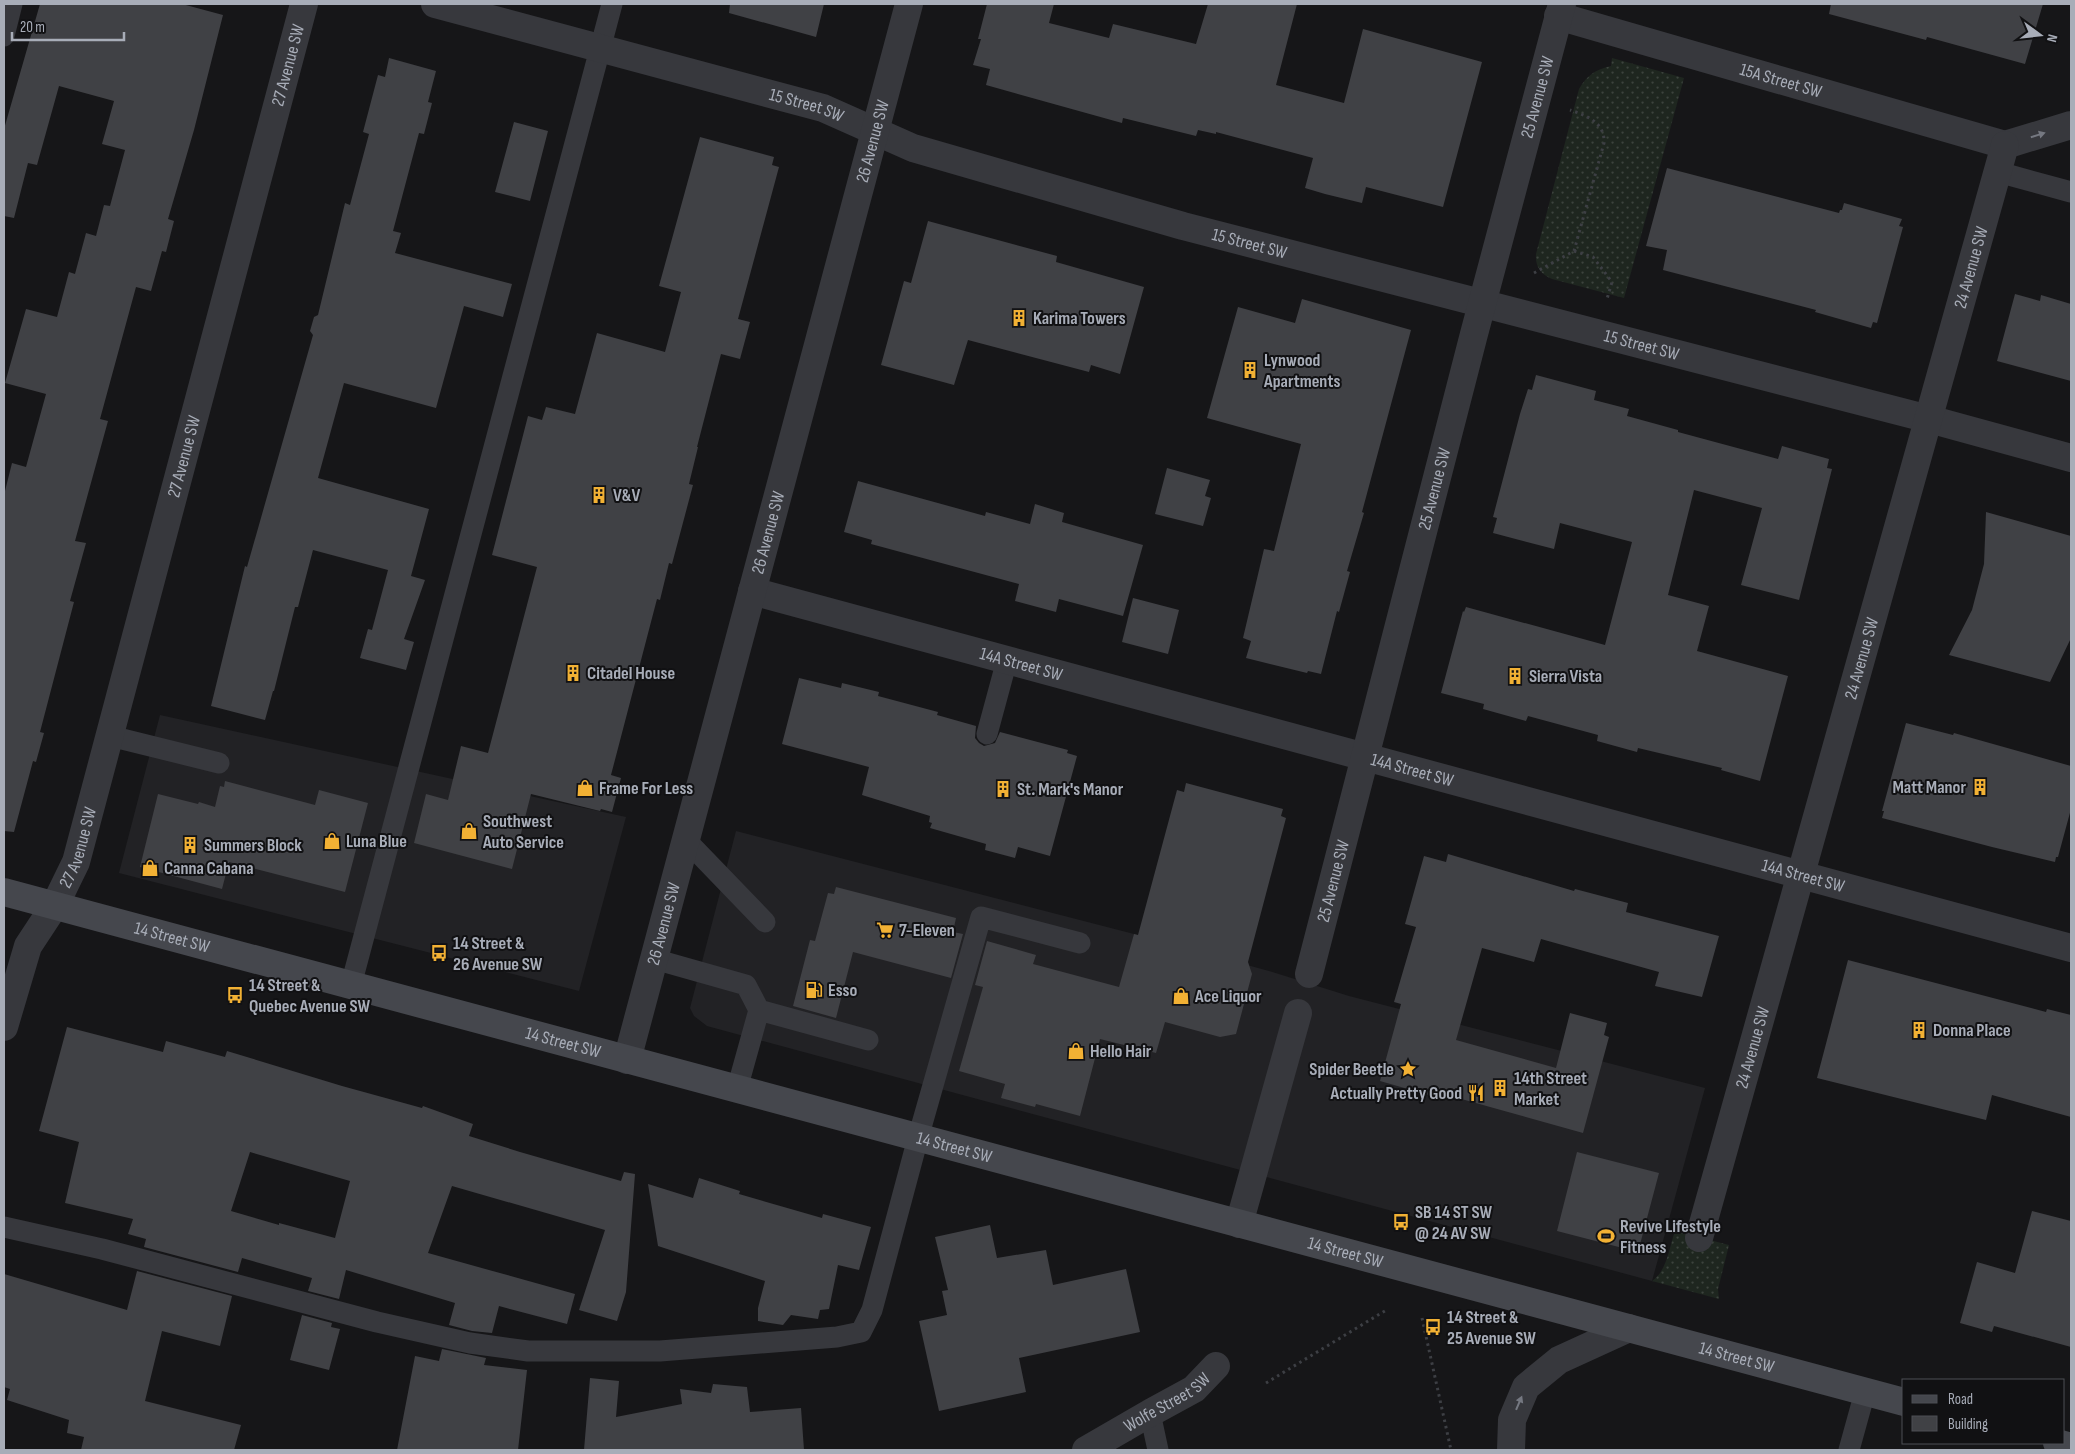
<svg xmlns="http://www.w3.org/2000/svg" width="2075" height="1454" font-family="'Sofia Sans Condensed',sans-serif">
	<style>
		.built { fill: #222225 }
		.grass { fill: url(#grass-dots) }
		.building { fill: #404145; fill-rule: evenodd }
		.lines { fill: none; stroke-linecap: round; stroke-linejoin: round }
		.path { stroke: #3d3f44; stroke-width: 3; stroke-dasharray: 2.5 4; stroke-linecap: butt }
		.service { stroke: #37383d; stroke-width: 21 }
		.minor { stroke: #37383d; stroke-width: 28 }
		.tertiary { stroke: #37383d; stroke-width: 28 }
		.secondary { stroke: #45474d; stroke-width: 28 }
		.oneway { fill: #757881 }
		.labels { text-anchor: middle; stroke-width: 4; stroke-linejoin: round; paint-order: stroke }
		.street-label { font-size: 18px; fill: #a8adb8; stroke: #111113 }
		.poi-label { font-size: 18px; font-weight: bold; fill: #a8adb8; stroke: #111113; text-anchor: start }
	</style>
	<defs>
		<pattern id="grass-dots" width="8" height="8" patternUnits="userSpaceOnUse" patternTransform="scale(1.25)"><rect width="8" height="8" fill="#1e261f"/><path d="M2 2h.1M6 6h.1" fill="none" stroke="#3c433d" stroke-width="1.8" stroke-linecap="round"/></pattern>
	</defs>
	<rect width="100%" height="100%" fill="#161618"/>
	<path class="built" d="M160,715L626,817L579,991L119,873Z
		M736,831L1134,934L1269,971L1349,996L1705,1088L1652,1281L707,1026L694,1016L690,1008Z"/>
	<path class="grass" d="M1612,58L1684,78L1624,298L1552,279C1541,274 1535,267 1536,254L1579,89C1587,75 1595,70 1611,66Z
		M1675,1231L1729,1245L1718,1289L1719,1299L1652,1281C1667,1271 1669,1248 1675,1231Z"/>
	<path class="building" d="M40,4H182L223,15L194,130L168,219L174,221L166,252L162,251L151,291L136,287L100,419L108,421L75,541L86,543L70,601L74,602L40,732L44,733L36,762L33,761L14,832L4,831V495L12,463L26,467L46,394L5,383L26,309L57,317L69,272L75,274L86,233L96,236L104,205L110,206L125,150L102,144L114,101L59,86L37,165L28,163L14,218L4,216V129Z
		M730,4H824L816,37L729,13Z
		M987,4H1054L1049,23L1109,38L1113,24L1196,44L1208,4H1297L1276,85L1344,103L1363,29L1482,62L1443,207L1366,187L1362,203L1325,194L1305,188L1313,158L1216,132V134L1198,130L1196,136L1123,118L1122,123L986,85L990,69L973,65L981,39H978Z
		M1831,4H2043L2025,64L1927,37L1926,40L1829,14Z
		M389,58L436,71L428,102L432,103L424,134L419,133L393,231L401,233L395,253L512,284L503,317L464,306L436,408L344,383L318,478L429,509L411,576L425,580L404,639L414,642L406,670L360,658L368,629L372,630L388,570L313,550L298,607H295L274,691H273L265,720L211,706L245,566L247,567L313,335L310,331L314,317L318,315L345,203L350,205L369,134L363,132L378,75L385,77Z
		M514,122L548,131L530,201L495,192Z
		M700,137L774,157L772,165L779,167L738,319L750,322L740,359L721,354L697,447H698L689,484L693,485L672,564L669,563L660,600L657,599L611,775L621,778L612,812L601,809L600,811L531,794L512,869L414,843L426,794L448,800L461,746L488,753L537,567L492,555L528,416L542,420L546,407L575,414L597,333L665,352L681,292L659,286Z
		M1667,168L1839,213L1840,210H1842L1844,203L1902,219L1899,226L1903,227L1877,323L1873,322L1871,328L1815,312L1816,310L1663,270L1667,250L1646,246Z
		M928,221L1057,256L1056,262L1144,287L1120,374L1091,365L1089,372L968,340L954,385L881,365L904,281L911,283Z
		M2015,294L2040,301L2041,295L2071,304V381L1997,361Z
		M1302,299L1411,330L1362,512L1364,513L1347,571L1350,572L1339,612L1337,611L1321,674L1308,671L1307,673L1246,658L1251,641L1243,638L1264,549L1274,551L1301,444L1207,418L1238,307L1295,323Z
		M1536,375L1596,391L1594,400L1629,409L1627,416L1678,430V432L1778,459L1782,446L1829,459L1827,468L1832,469L1799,600L1741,585L1762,508L1694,490L1668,595L1709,606L1697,651L1788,676L1760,781L1721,770L1722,768L1638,748L1637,752L1597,741L1598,735L1528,716L1526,721L1483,709L1484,704L1441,693L1463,611L1464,612L1466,607L1605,645L1632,542L1560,523L1554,549L1493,533L1497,518L1493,517L1520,414L1528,389L1532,390Z
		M1167,468L1210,480L1205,496L1211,498L1203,526L1155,514Z
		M858,481L985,516L986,512L1030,524L1035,504L1064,513L1062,522L1143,545L1123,616L1059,599L1056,612L1015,601L1019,584L871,544L872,540L844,532Z
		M1986,512L2071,536V638L2050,682L1949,655L1972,610L1984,564Z
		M1133,598L1179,610L1168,654L1122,642Z
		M799,678L841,688L842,683L879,692L878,696L938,712L937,715L976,726L975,738L979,743L984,746L995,743L1000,732L1068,750L1067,753L1077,756L1050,856L1018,847L1015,858L985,850L986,844L930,828L932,823L929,822L930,816L862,795L869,767L782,744Z
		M1906,723L1953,735L1954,733L2071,766V809L2058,857H2056L2055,862L1992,847L1882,818L1884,811H1882Z
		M225,781L315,805L319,790L368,803L345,892L229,862L222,889L140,867L158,794L198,804L199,802L215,807L220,786L224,787Z
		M1186,783L1283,809L1281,816L1286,818L1248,962L1252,974L1236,1034L1220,1037L1165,1022L1156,1053L1100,1039L1080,1116L1036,1104L1035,1107L1001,1098L1005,1084L959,1071L983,987L975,985L987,941L1036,955L1033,964L1119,987L1134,934L1138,935L1177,790L1184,792Z
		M1448,854L1574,891L1575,889L1628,903L1626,912L1719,936L1702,997L1655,986L1659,972L1541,939L1534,962L1482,948L1456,1040L1556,1068L1570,1013L1607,1023L1604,1035L1609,1037L1583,1133L1447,1095L1446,1100L1380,1081L1401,1004L1394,1002L1416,927L1405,924L1424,856L1446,862Z
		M836,887L956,918L953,932L963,934L951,978L853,952L836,1018L793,1006L810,940L815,941L828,893L834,894Z
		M1848,960L2046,1012L2047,1009L2071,1015V1117L1992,1095L1986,1120L1817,1078Z
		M67,1027L163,1052L166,1041L225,1057L227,1051L342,1086L422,1108L423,1106L473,1124L469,1136L520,1152L621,1181L624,1172L635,1174L626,1292L617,1321L579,1310L605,1230L452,1186L428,1253L575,1294L567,1324L499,1306L492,1333L472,1331L449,1325L455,1303L346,1270L339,1299L308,1291L312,1278L242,1258L238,1272L144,1247L146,1239L128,1234L133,1219L65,1203L79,1142L39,1131ZM250,1152L350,1181L335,1238L279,1223V1225L231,1211Z
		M1577,1152L1659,1173L1638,1252L1557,1231Z
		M699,1178L740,1191L739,1194L822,1218L823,1214L871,1227L859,1270L838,1265L829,1309L820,1310L818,1319L791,1315L783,1325L758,1321V1308L765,1281L658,1246L648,1184L693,1198Z
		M2032,1211L2071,1221V1347L1994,1326L1992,1332L1960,1323L1977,1262L2015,1273Z
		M990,1225L997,1258L1046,1250L1053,1285L1126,1269L1140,1332L1019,1358L1026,1392L939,1411L919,1321L947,1315L942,1291L948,1290L935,1237Z
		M137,1271L232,1296L220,1346L162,1331L145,1401L241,1425L234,1450H81L84,1437L67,1433L69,1420L7,1400L10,1389L4,1387V1274L127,1310Z
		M302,1315L332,1323L331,1327L340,1329L329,1370L290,1360Z
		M442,1349L486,1358L484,1365L527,1370L518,1450H397L415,1356L439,1361Z
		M590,1378L619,1381L616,1417L682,1404L680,1389L711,1393L713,1384L747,1387L750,1412L801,1408L804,1450H584Z"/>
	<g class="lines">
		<path class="path" d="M1574,251L1593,257L1612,282L1607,299
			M1534,273L1574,251L1604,143C1605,123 1588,116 1570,110
			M1422,1318L1451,1450
			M1266,1383L1388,1309"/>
		<path class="service" d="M4,36L12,4
			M1998,172L2071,192
			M987,734L1007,660
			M110,736L219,763
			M685,839L765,922
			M654,959L746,985L759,1010L737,1089
			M351,985L612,4
			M759,1010L868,1040
			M4,1227L102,1249L377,1322L470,1343L528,1351H660L837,1337L861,1332L872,1310L918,1138L981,917L1080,943
			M1150,1413L1158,1450
			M1849,1450L1865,1392"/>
		<g class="minor">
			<path id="s1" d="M435,4L823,108L913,148L1183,226L1929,419L2071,458"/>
			<path id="s2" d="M1558,16L2005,145"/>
			<path d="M2005,145L2071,125"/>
			<path id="s3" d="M752,591L2071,948"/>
			<path id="s4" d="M1309,974L1474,334L1562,4"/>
			<path id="s5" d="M4,1027L28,946L55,905L76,862L304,4"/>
			<path d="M1239,1224L1298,1013"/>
			<path id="s6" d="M1699,1238L2005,145"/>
			<path id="s7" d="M1086,1450L1150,1413L1194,1389L1216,1366"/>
			<path d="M1511,1450L1512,1420L1526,1387L1559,1360L1629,1328"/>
		</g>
		<path class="tertiary" id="s8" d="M627,1060L909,4"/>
		<g class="secondary">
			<path id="s9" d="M4,892L1904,1402"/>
			<path d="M2057,1443L2071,1447"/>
		</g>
	</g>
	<defs><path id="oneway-solid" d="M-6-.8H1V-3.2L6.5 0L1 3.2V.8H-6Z" transform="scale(1.25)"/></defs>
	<g class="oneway">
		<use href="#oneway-solid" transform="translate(2038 135) rotate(-17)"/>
		<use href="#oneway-solid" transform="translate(1519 1403) rotate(-67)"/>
	</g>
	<defs>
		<g id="building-bare" transform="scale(1.35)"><path d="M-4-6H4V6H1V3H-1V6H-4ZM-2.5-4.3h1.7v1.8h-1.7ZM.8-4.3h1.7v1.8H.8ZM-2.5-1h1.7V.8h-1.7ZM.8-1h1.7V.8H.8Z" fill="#f2b134" stroke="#111113" stroke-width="2.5" paint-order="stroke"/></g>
		<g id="shop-bare" transform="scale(1.35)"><path d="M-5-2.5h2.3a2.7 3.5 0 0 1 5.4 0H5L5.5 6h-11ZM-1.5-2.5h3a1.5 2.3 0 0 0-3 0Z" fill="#f2b134" stroke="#111113" stroke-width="2.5" paint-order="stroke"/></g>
		<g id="supermarket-bare" transform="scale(1.35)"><path d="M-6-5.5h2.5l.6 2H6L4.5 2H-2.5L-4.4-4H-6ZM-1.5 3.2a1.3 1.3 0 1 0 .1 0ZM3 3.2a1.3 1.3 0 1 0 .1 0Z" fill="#f2b134" stroke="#111113" stroke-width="2.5" paint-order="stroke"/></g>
		<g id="bus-bare" transform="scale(1.35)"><path d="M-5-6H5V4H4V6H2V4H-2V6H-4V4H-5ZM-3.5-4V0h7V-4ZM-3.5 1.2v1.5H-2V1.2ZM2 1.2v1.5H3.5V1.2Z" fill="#f2b134" stroke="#111113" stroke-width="2.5" paint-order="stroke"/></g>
		<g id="fuel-bare" transform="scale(1.35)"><path d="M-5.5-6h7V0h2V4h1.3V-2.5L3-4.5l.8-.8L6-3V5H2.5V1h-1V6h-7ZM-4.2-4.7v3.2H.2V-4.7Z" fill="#f2b134" stroke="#111113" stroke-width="2.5" paint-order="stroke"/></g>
		<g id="sight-bare" transform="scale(1.35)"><path d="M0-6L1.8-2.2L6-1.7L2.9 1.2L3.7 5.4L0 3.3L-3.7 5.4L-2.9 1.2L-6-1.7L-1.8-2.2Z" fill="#f2b134" stroke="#111113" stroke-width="2.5" paint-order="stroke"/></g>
		<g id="restaurant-bare" transform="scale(1.35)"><path d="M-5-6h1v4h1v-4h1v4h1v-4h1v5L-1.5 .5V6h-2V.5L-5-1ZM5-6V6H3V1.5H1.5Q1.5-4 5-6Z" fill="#f2b134" stroke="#111113" stroke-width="2.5" paint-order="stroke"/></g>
		<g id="stadium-bare" transform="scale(1.35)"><path d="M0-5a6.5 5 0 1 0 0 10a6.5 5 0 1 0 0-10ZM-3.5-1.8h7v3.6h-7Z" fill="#f2b134" stroke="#111113" stroke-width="2.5" paint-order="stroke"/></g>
	</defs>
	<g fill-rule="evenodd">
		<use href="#building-bare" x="1019" y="318"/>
		<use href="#building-bare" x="1250" y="370"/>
		<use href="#building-bare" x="599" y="495"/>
		<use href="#building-bare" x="573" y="673"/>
		<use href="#building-bare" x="1515" y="676"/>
		<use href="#building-bare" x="1980" y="787"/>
		<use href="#shop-bare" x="585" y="788"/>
		<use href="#building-bare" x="1003" y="789"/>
		<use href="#shop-bare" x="469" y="831"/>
		<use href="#shop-bare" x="332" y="841"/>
		<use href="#building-bare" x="190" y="845"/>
		<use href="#shop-bare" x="150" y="868"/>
		<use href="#supermarket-bare" x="885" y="930"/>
		<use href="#bus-bare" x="439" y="953"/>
		<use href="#fuel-bare" x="814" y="990"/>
		<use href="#bus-bare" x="235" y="995"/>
		<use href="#shop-bare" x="1181" y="996"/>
		<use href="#building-bare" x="1919" y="1030"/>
		<use href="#shop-bare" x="1076" y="1051"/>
		<use href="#sight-bare" x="1408" y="1069"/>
		<use href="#building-bare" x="1500" y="1088"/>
		<use href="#restaurant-bare" x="1476" y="1093"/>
		<use href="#bus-bare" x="1401" y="1222"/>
		<use href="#stadium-bare" x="1606" y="1236"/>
		<use href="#bus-bare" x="1433" y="1327"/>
	</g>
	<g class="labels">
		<g class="street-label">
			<text dy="6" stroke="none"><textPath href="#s5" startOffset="1006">27 Avenue SW</textPath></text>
			<text dy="6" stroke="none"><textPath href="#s2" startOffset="232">15A Street SW</textPath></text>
			<text dy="6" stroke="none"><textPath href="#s4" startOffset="906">25 Avenue SW</textPath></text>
			<text dy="6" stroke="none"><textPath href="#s1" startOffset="385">15 Street SW</textPath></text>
			<text dy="6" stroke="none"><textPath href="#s8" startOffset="951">26 Avenue SW</textPath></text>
			<text dy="6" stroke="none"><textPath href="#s1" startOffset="850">15 Street SW</textPath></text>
			<text dy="6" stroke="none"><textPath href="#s6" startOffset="1008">24 Avenue SW</textPath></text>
			<text dy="6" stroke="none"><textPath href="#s1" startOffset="1255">15 Street SW</textPath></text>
			<text dy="6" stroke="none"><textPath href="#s5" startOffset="601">27 Avenue SW</textPath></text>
			<text dy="6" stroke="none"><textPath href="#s4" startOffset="501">25 Avenue SW</textPath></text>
			<text dy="6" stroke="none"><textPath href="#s8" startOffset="546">26 Avenue SW</textPath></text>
			<text dy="6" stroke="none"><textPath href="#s6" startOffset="602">24 Avenue SW</textPath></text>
			<text dy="6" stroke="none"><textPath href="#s3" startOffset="279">14A Street SW</textPath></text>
			<text dy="6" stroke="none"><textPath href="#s3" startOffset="684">14A Street SW</textPath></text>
			<text dy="6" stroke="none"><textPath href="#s5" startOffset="196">27 Avenue SW</textPath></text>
			<text dy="6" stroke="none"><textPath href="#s3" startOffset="1089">14A Street SW</textPath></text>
			<text dy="6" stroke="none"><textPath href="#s4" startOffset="96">25 Avenue SW</textPath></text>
			<text dy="6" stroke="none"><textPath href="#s8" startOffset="141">26 Avenue SW</textPath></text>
			<text dy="6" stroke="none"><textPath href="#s9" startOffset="174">14 Street SW</textPath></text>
			<text dy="6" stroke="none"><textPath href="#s9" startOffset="579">14 Street SW</textPath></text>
			<text dy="6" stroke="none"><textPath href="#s6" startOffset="198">24 Avenue SW</textPath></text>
			<text dy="6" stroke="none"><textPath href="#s9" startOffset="984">14 Street SW</textPath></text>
			<text dy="6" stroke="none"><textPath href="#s9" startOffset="1389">14 Street SW</textPath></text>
			<text dy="6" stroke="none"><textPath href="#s9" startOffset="1794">14 Street SW</textPath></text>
			<text dy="6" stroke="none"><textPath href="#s7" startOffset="94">Wolfe Street SW</textPath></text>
		</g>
		<g class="poi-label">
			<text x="1033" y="324">Karima Towers</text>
			<text x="1264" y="366">Lynwood<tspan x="1264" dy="21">Apartments</tspan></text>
			<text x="613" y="501">V&amp;V</text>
			<text x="587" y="679">Citadel House</text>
			<text x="1529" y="682">Sierra Vista</text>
			<text x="1966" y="793" text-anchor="end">Matt Manor</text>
			<text x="599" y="794">Frame For Less</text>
			<text x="1017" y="795">St. Mark's Manor</text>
			<text x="483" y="827">Southwest<tspan x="483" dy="21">Auto Service</tspan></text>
			<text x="346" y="847">Luna Blue</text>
			<text x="204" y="851">Summers Block</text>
			<text x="164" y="874">Canna Cabana</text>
			<text x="899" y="936">7-Eleven</text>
			<text x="453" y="949">14 Street &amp;<tspan x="453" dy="21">26 Avenue SW</tspan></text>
			<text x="249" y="991">14 Street &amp;<tspan x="249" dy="21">Quebec Avenue SW</tspan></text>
			<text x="828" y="996">Esso</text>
			<text x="1195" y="1002">Ace Liquor</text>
			<text x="1933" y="1036">Donna Place</text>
			<text x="1090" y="1057">Hello Hair</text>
			<text x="1394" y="1075" text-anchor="end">Spider Beetle</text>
			<text x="1514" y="1084">14th Street<tspan x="1514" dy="21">Market</tspan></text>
			<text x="1462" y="1099" text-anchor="end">Actually Pretty Good</text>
			<text x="1415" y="1218">SB 14 ST SW<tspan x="1415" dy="21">@ 24 AV SW</tspan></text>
			<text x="1620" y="1232">Revive Lifestyle<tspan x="1620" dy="21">Fitness</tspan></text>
			<text x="1447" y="1323">14 Street &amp;<tspan x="1447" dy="21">25 Avenue SW</tspan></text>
		</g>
	</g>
	<rect width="2075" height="1454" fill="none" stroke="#a8adb8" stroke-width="10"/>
	<rect x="1902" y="1379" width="162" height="65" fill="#111113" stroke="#4d4f55"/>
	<rect x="1912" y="1395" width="25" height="8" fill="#45474d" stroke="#4d4f55"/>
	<text x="1948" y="1404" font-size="15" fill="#a8adb8">Road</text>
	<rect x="1912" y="1416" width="25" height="15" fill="#404145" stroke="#4d4f55"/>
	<text x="1948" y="1429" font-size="15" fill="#a8adb8">Building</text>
	<g transform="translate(2040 35) rotate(105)" stroke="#111113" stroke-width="4" paint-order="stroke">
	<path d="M0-4L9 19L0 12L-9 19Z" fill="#a8adb8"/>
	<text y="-8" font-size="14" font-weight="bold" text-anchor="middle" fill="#a8adb8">N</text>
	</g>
	<path d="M12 32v8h112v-8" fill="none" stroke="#a8adb8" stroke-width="2.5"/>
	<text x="20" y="32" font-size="15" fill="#a8adb8" stroke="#111113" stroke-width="4" paint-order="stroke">20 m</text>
</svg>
